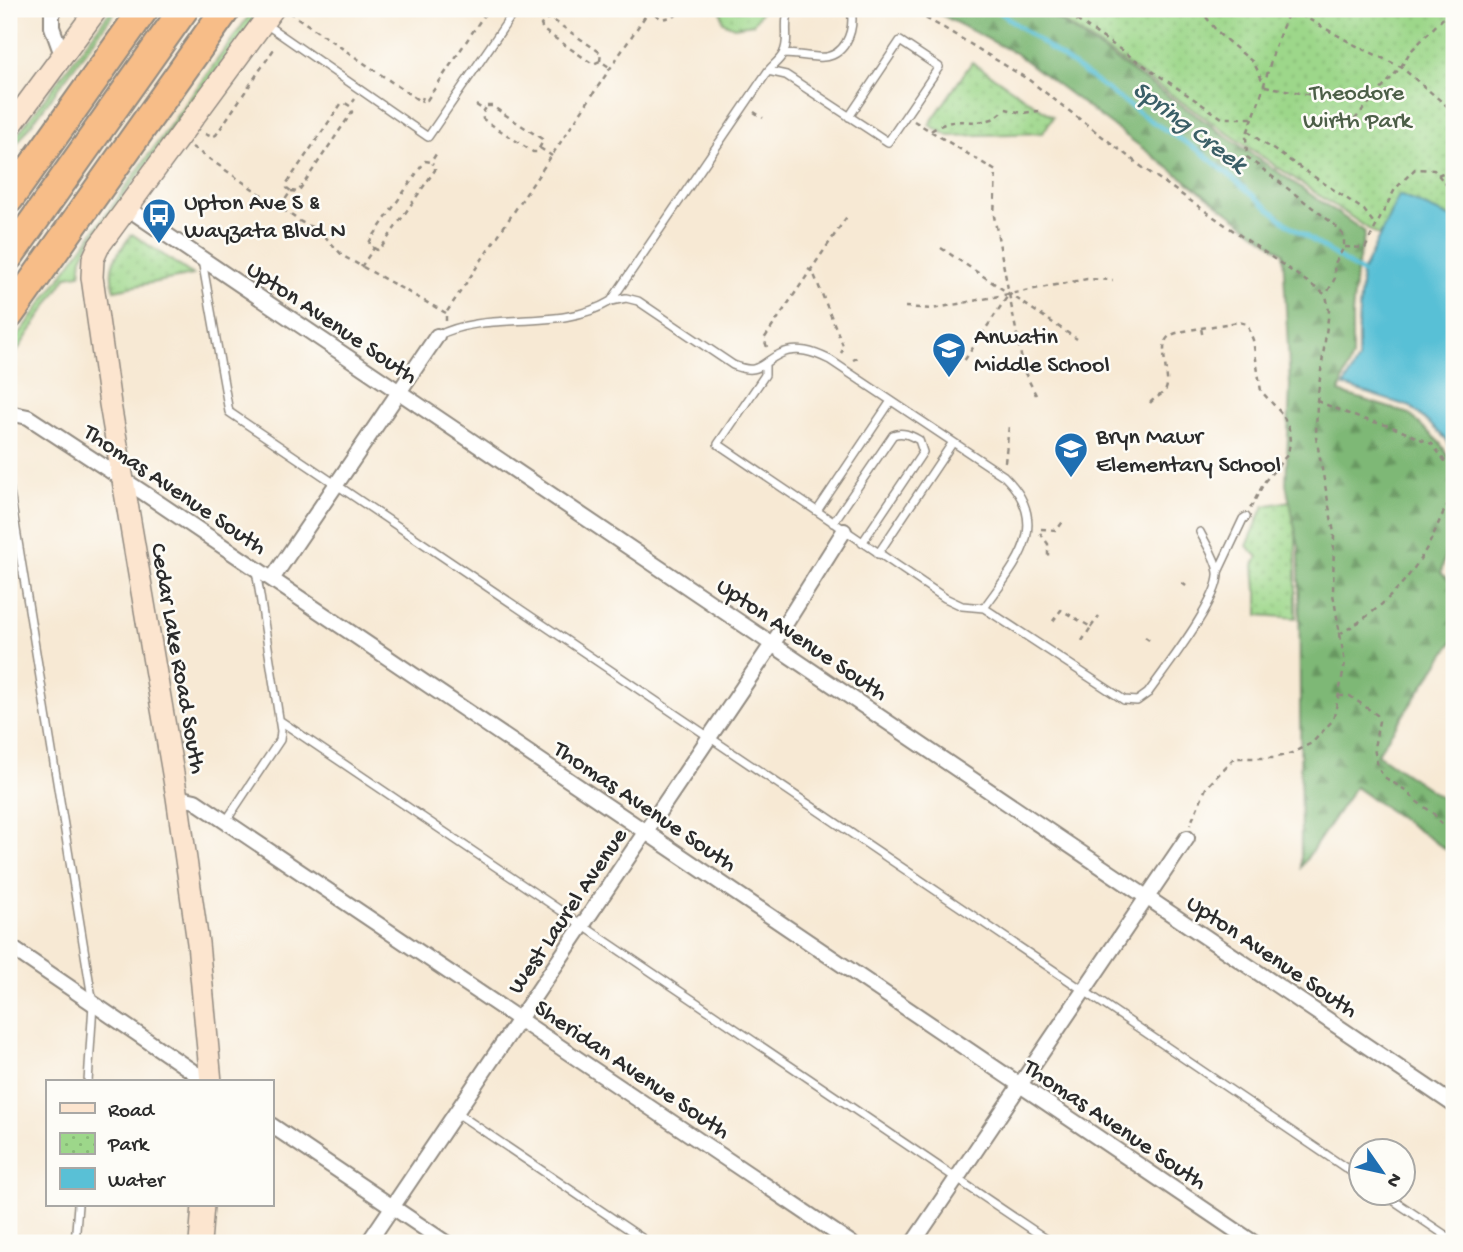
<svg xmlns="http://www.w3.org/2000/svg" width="1463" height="1252" font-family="'Gochi Hand',sans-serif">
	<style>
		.grass { fill: #9dd78a; stroke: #64815a; stroke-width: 2 }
		.forest { fill: url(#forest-firs); stroke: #547250; stroke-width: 2 }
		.park { fill: url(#park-dots); stroke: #64815a; stroke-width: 2 }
		.water { fill: #59c0d6; stroke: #427680; stroke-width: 2 }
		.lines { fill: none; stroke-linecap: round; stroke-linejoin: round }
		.stream { stroke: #59c0d6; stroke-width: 4.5 }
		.lane-casing { stroke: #918a80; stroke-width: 10 }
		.street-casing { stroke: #918a80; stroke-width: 18 }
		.secondary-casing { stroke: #918a80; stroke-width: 24 }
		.highway-casing { stroke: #918a80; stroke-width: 32 }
		.path { stroke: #918a80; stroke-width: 2.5; stroke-dasharray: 5 5; stroke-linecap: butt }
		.lane { stroke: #fff; stroke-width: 7 }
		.street { stroke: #fff; stroke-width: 14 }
		.secondary { stroke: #fce5cf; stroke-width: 21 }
		.highway { stroke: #f7bd88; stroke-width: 28 }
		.labels { text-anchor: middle; stroke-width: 5; stroke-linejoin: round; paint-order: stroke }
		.park-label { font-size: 24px; fill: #4d5f48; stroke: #fdfcf7 }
		.poi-label { font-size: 24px; fill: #2b2b2b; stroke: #fdfcf7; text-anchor: start }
		.street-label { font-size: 24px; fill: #2b2b2b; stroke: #fdfcf7 }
		.water-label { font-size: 26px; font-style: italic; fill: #3b5f67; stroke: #fdfcf7 }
	</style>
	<defs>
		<pattern id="forest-firs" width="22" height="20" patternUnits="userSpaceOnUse" patternTransform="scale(1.75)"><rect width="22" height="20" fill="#7eb876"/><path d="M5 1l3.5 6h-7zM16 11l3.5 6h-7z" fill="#679661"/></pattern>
		<pattern id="park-dots" width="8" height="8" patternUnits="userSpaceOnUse" patternTransform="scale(1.75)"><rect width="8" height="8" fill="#9dd78a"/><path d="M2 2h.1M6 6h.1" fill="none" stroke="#87b977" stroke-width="1.8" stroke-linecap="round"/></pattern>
	</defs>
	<rect width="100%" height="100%" fill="#fdfcf7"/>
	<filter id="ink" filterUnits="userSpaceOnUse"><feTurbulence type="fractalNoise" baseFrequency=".0143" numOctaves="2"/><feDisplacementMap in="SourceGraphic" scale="14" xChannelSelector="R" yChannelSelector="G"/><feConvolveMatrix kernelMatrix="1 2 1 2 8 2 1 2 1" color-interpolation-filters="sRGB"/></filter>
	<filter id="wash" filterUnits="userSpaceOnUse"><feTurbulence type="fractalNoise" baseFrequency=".00686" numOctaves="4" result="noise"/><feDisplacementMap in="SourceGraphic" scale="28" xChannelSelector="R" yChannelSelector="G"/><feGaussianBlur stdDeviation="1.57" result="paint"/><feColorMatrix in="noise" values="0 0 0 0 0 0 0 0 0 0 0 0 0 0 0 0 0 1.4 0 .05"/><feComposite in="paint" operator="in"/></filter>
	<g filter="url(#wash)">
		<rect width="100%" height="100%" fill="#f7e9d4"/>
		<path class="grass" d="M112,9H117L9,154V146Z
			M254,9H262L91,240L82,258L80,274L67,276L9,363V349Z"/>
		<path class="forest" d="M930,9H1042L1365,232L1356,273L1352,315V357L1339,392L1409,414L1440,443L1454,465V515L1441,573L1454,584V640L1377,754L1454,806V855L1355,787L1301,867L1299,547L1286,484L1290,386L1283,253L1015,53Z"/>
		<path class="park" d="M763,9L753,24L734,27L723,22L721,10Z
			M1045,9H1454V287Z
			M972,62L1053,117L1043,133L949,136L929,125Z
			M132,234L193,275L114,290C107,264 116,255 132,234Z
			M1290,501L1296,536V618L1258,615V591L1256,590L1254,565L1258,557L1247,546L1264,506Z"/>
		<path class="water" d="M1399,195L1454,219V453L1446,439L1411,407L1344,386L1358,360V324L1362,273Z"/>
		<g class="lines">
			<path class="stream" d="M995,9L1151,121L1201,152L1289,225L1362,273"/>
		</g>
	</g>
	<g filter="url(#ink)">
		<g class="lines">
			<g class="lane-casing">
				<path id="lane" d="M264,23L428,137L516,9
					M783,54C795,54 805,56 817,57C845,60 855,31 851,9
					M768,71L786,75L888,142L939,67L900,41L849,117
					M202,260L229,412L1362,1179
					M611,301L626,298L638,301L733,365C760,376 760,363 780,354C797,346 814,352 830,360L1004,476C1054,525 1015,564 984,608L962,606L945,598L718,444L765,375V365
					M437,336C488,309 558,333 611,301L768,71C772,66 780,60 783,54C791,39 782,23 790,9
					M9,486L93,1004L88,1082
					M817,511L891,401
					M833,523L893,435C902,431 910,435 919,440L923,452L862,543
					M878,554L953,442
					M1218,572L1243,519L1246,517
					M984,608L1124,700L1137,701L1148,693C1165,669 1221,598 1218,572C1216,558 1206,544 1200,532
					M279,720L1052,1243
					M226,821L280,740L281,731L256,570
					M457,1113L649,1243
					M1381,1192L1454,1241
					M75,1243L78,1205"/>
			</g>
			<g class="street-casing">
				<path id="street" d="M52,9V27L62,55
					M127,208L1454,1105
					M9,413L28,417L144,493L1254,1243
					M272,579L437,336
					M177,797L195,801L851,1243
					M9,946L208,1082
					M271,1125L446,1243
					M368,1243L781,631L844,531
					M913,1243L1187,838"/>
			</g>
			<g class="secondary-casing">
				<path id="secondary" d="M9,128L97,9
					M211,1082L198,943L177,797L110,404L92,277L93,259L99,246L273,9
					M200,1243L203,1205"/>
			</g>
			<g class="highway-casing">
				<path id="highway" d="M9,199L144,9
					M9,256L184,9
					M9,315L226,9"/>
			</g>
			<path class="path" d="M647,9L662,19L675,16L682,9
				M908,9L944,28L1029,80L1142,167L1326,295L1329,311L1317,401L1316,437L1334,533L1333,594L1345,663L1336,708L1333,720L1312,743L1292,753L1274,758H1234L1206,788L1190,825
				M1060,9L1222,118H1253C1267,82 1273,42 1291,9
				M1200,9L1219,34L1254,63L1265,86
				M1292,10L1355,45L1401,67L1454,112
				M289,12L421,102L423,97L427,100L488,9
				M536,17L544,22
				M600,61L601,53L550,18L546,19L541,25L543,30L593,64L600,61L611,68
				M1265,86L1332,99
				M476,105L484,110
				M487,106H492L542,139V143L537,152H533L483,119L482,114Z
				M754,112L763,118
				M1253,118L1246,136L1247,157L1335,225L1344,236V247L1334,265L1335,278L1326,295
				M914,121L996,171L994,216L1009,294
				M1348,127L1401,67L1410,52L1452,9
				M931,131C958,113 969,127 992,119C997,117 1002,112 1006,109L1022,113L1039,111
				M1248,131L1262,142L1364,210L1376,226
				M205,134L212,137L216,135L276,46
				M192,147L301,222L320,231L343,256L446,313
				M540,148L552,156
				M1438,175L1454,168
				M291,191L298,192L352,112L350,106
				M280,207L291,191L287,188V183L341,104L345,103L350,106L355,99
				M1345,247L1365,248L1395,189L1415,169L1434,170L1454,194
				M374,248L377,250L381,248L435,170V165L432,163
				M941,248L1077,339
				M361,267L374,248L369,245L370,241L425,161L431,162L438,151
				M808,269L813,272L844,348L841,353
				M905,307L932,309L1009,294L964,361
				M446,321V313L650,9
				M1201,328L1238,322L1247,324L1253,340L1261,391L1283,415L1289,429L1290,443L1288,454L1265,481L1250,509
				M767,347L764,339L848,215
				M853,360L859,357
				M1036,395L1024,371L1009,294L1087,279L1113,280
				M1317,401L1359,418L1390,426L1432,444L1453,472L1454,478
				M1150,403C1154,398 1163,395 1166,389C1168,384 1167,377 1166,372C1161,333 1163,335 1201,328L1203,338
				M1005,462L1009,426
				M1041,529L1057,530L1064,520
				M1040,533L1048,544V557L1050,558
				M1182,583L1189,588
				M1053,621L1061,610L1091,627L1082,641
				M1091,627L1099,616
				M1339,634C1378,613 1409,582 1430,542C1438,525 1444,509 1454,493
				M1145,637L1152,642
				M1339,696H1350L1377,715L1379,721L1374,748L1378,768L1384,777L1407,791L1416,801L1433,813L1454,838"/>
			<use href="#lane" class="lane"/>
			<use href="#street" class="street"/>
			<use href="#secondary" class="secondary"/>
			<use href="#highway" class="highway"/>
		</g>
	</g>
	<defs>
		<g id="bus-pin" transform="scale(1.75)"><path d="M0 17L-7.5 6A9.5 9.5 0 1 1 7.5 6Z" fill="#1f6fb2" stroke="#fdfcf7"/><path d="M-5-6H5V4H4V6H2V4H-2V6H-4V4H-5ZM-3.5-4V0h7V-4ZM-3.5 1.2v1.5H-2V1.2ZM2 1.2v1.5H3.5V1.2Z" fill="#fff"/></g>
		<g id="school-pin" transform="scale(1.75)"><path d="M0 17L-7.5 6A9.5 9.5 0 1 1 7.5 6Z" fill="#1f6fb2" stroke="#fdfcf7"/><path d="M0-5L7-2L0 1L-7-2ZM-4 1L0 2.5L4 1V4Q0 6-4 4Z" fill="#fff"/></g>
	</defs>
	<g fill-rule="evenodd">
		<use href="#bus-pin" x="159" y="215"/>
		<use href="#school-pin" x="949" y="349"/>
		<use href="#school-pin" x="1071" y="449"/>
	</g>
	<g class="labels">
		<g class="park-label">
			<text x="1357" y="99">Theodore<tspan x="1357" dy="28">Wirth Park</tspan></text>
		</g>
		<g class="poi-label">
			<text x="184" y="209">Upton Ave S &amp;<tspan x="184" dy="28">Wayzata Blvd N</tspan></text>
			<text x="974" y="343">Anwatin<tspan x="974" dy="28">Middle School</tspan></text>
			<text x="1096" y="443">Bryn Mawr<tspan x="1096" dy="28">Elementary School</tspan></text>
		</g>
		<g class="street-label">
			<text transform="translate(333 321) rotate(34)" y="8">Upton Avenue South</text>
			<text transform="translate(176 488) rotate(34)" y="8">Thomas Avenue South</text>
			<text transform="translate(803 638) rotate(34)" y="8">Upton Avenue South</text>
			<text transform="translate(180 658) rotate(80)" y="8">Cedar Lake Road South</text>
			<text transform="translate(646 805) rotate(34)" y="8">Thomas Avenue South</text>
			<text transform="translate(566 910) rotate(-56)" y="8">West Laurel Avenue</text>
			<text transform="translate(1273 955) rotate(34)" y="8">Upton Avenue South</text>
			<text transform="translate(633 1068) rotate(34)" y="8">Sheridan Avenue South</text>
			<text transform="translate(1116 1123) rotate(34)" y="8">Thomas Avenue South</text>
		</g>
		<g class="water-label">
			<text transform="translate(1191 125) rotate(37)" y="9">Spring Creek</text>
		</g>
	</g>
	<rect width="1463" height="1252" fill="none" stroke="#fdfcf7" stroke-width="35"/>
	<rect x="46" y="1080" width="228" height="126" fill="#fdfcf7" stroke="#a9a8a5" stroke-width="2"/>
	<rect x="60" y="1103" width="35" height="10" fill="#fce5cf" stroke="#a9a8a5" stroke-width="2"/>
	<text x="108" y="1116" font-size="21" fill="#2b2b2b">Road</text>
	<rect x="60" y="1133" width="35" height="21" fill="url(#park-dots)" stroke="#a9a8a5" stroke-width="2"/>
	<text x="108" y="1150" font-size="21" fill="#2b2b2b">Park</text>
	<rect x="60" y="1168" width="35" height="21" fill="#59c0d6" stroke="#a9a8a5" stroke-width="2"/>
	<text x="108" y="1186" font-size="21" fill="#2b2b2b">Water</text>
	<g transform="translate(1382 1172) rotate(124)"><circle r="33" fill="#fdfcf7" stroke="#a9a8a5" stroke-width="2"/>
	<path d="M0-5L12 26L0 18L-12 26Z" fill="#1f6fb2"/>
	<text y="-10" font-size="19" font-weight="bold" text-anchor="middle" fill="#2b2b2b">N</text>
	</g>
</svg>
